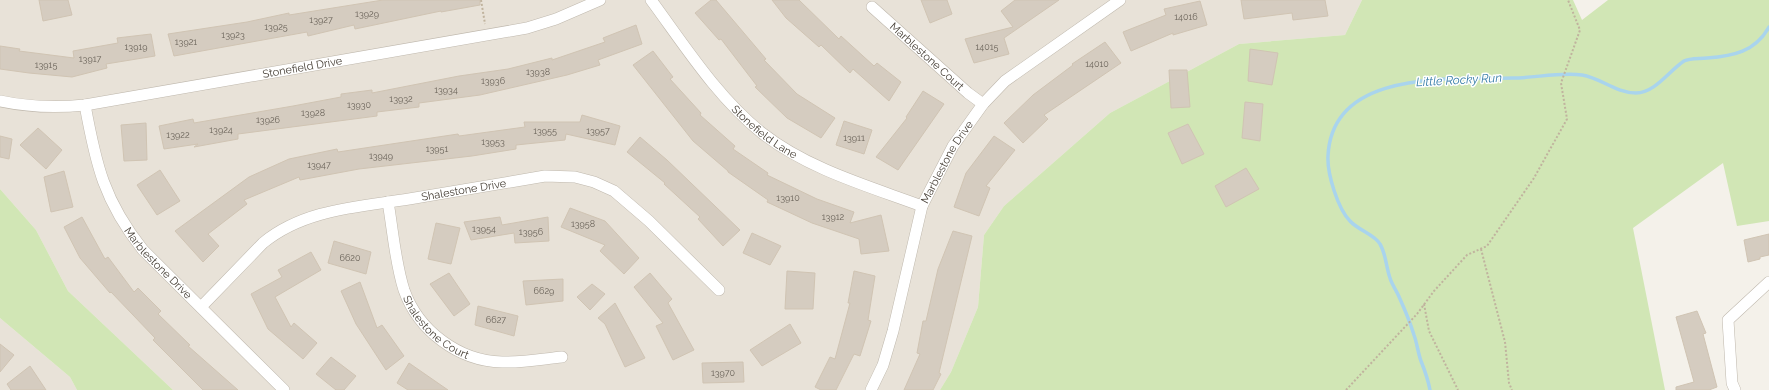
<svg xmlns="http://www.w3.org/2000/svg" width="1769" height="390" font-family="Raleway,sans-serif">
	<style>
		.residential { fill: #e8e2d8 }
		.green { fill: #d1e6b5 }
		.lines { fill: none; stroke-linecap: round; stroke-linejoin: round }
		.stream { stroke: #a9d4ed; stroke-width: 3.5 }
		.building { fill: #d5ccc0; stroke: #d0c4b3 }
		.street-casing { stroke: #bfb8ad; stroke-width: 12 }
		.path { stroke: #c0b39e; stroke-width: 2; stroke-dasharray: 2 2; stroke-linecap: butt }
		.street { stroke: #fff; stroke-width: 11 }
		.labels { text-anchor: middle; stroke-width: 3; stroke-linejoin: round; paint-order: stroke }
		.number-label { font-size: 9px; fill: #6b645a }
		.street-label { font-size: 11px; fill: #484138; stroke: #fff }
		.water-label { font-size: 12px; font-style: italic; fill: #337aa7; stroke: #fff }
	</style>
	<rect width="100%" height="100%" fill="#f4f1ea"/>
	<path class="residential" d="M0,0H1362L1345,35L1239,44L1110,113L1004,206L984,235L978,307L951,372L940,390H173L68,291L36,230L0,189Z
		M0,318L70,377L77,390H0Z"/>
	<path class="green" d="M1362,0H1573L1582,20L1608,0H1769V221L1737,226L1723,163L1633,228L1665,390H940L951,372L978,307L984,235L1004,206L1110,113L1239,44L1345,35Z
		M0,189L36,230L68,291L173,390H77L70,377L0,318Z"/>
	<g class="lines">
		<path class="stream" d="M1430,390C1428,379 1425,371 1421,361C1418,353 1417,343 1414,335C1410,322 1405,310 1400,299C1397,291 1392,285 1390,278C1386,267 1386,254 1380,244C1375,235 1358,230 1350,221C1338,209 1327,174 1328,156C1332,68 1452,80 1513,78C1535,78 1559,72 1582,75C1601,78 1616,93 1636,93C1655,93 1670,70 1684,61C1690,58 1700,59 1707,58C1733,56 1755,52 1769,27"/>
	</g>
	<path class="building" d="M39,0H68L72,15L43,21Z
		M383,0H480V5L441,12V11L355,29L354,25L308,36L307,32L174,56L168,34L247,22L289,13V15Z
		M711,0H716L766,59L764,60L797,94L835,118L821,138L787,118L755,87L757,86L721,39L719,40L695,13Z
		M772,0H799L839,39L841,36L874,66L877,63L901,82L889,101L853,69L850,73L821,45L819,47L786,18Z
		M921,0H947L952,14L930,23Z
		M1015,0H1059L1004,38L1009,54L974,63L965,39L1013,27L1001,11Z
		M1241,0H1325L1328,16L1293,20L1292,13L1244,19Z
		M1200,1L1207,25L1173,35V33L1131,51L1123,32L1166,15L1164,9Z
		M636,25L642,44L598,60L600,65L567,75L480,95L419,103V107L377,112V116L238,134V139L194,147L198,144L164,149L159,126L193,119L194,123L293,106L341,97V94L372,90V93L459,76L508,69L552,58V60L605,42L603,38Z
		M151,34L155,56L106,64L107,68L72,77L29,73L0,69V46L20,49L19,51L74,58L73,51L118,43L117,38Z
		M1105,42L1121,63L1044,115L1048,119L1023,143L1004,123L1033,95L1073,65L1072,64Z
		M1250,49L1278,53L1272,85L1248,81Z
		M653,51L673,77L670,79L701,113L700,115L735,146L733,149L768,173L767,175L817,199L854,212L850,223L881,215L889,251L861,254L859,239L812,223L767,202L768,200L728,172V171L693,141L633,65Z
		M1169,70H1187L1190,107L1171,108Z
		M923,91L944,104L898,170L876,157L907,118L906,117Z
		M1245,102L1263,104L1260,141L1242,138Z
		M582,115L620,126L615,145L566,134L565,140L516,145V149L472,156L359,169L300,180L299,177L244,200L247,204L208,234L219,246L203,262L175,231L249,177L289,159L337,149L338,152L458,134L459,136L525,127L524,122H580Z
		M844,121L872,130L864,154L836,145Z
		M146,123L147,160L124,161L121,125Z
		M1188,124L1204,154L1182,164L1168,133Z
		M38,128L62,150L46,169L20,145Z
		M0,136L12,139L9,159L0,157Z
		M994,136L1015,150L986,186L990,188L979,216L954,207L966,173Z
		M640,137L667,160L740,230L723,246L698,219L700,217L664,184L665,183L627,152Z
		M1246,168L1259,189L1226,207L1215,186Z
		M160,170L180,201L157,215L137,185Z
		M64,171L73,207L51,212L44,177Z
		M570,208L605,221L639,258L624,274L600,251L605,245L561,227Z
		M82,217L105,259L108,257L134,292L138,288L161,311L158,314L190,345L188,346L238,390H203L153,340L155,338L111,292L110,293L80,258L64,227Z
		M500,217L502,225L548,217L549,241L515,243L514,233L471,240L464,222Z
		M436,223L460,228L451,264L428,259Z
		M953,231L972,236L939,373L941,374L933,390H904L920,354L917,353L923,321H926L938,269Z
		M752,233L781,246L770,265L743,253Z
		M1769,234V255L1760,257V259L1748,262L1744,240Z
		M334,241L371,252L366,274L328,263Z
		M311,252L321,270L275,297L291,327L294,323L317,343L303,359L268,329L251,294L282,277L278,270Z
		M787,271L815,273L813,309H785Z
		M854,271L875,276L868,320L871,321L860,356L854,354L836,390H821L815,387L830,357L835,359L850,303H848Z
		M449,273L470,304L454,316L430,284Z
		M650,273L672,299L668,303L694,350L673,360L656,326L663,323L634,287Z
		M563,279V301L526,305L523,281Z
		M360,282L377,328L382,325L404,356L386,370L356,324L341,291Z
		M592,284L605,294L590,310L577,297Z
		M615,303L645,358L625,367L605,324L598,318Z
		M478,306L518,316L514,336L475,325Z
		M1697,311L1706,333L1703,334L1717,387L1709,390H1676V387L1694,382L1676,317Z
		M790,324L801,343L762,366L750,350Z
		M0,344L14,355L0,372Z
		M331,357L356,376L344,390H336L316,374Z
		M743,362L744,382L703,383L702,363Z
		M409,363L448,390H408L397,383Z
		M30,366L46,390H11L7,384Z"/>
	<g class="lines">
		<g class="street-casing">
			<g id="street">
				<path id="s1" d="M651,0C685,46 717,97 762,133C808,169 868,186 922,206"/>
				<path id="s2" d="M872,7L968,93L983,104"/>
				<path id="s3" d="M0,101C28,107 56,108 85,105L527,28L556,19L600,0"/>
				<path id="s4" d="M85,105C96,165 104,201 143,250L284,390"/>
				<path id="s5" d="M388,202C393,231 395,262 404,290C418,330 458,361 502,362C522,363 542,359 562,357"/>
				<path id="s6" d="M201,307L263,243C304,209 359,207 409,199C455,191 500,184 545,176L575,177L594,182L614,191L649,221L719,290"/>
				<path id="s7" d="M871,390L883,365L893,331L922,206L953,146L983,104L1005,81L1120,0"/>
				<path d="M1735,390L1732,383L1728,320L1769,282"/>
			</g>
		</g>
		<path class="path" d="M481,0L485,24
			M1481,249L1505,342L1509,383L1512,390
			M1424,304L1429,331L1458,390
			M1346,390L1417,314L1434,291L1467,255L1487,246L1534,178L1567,119L1561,83L1580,30L1568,0"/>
		<use href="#street" class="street"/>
	</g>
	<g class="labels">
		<g class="number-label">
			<text x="367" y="17">13929</text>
			<text x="1186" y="20">14016</text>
			<text x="321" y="23">13927</text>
			<text x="276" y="30">13925</text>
			<text x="233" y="38">13923</text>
			<text x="186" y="45">13921</text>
			<text x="136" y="50">13919</text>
			<text x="987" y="50">14015</text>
			<text x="90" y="62">13917</text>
			<text x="1097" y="67">14010</text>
			<text x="46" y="68">13915</text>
			<text x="538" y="75">13938</text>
			<text x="493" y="84">13936</text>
			<text x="446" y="93">13934</text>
			<text x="401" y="102">13932</text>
			<text x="359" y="108">13930</text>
			<text x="313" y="116">13928</text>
			<text x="268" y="123">13926</text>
			<text x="221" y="133">13924</text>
			<text x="545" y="134">13955</text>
			<text x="598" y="134">13957</text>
			<text x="178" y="138">13922</text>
			<text x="854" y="141">13911</text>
			<text x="493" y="145">13953</text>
			<text x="437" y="152">13951</text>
			<text x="381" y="159">13949</text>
			<text x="319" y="168">13947</text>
			<text x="788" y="201">13910</text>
			<text x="833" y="220">13912</text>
			<text x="583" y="227">13958</text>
			<text x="484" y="232">13954</text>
			<text x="531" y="235">13956</text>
			<text x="350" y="261">6620</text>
			<text x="544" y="294">6629</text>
			<text x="496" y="323">6627</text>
			<text x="723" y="376">13970</text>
		</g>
		<g class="street-label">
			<text dy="4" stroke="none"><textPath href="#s2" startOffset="74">Marblestone Court</textPath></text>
			<text dy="4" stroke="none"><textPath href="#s3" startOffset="306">Stonefield Drive</textPath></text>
			<text dy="4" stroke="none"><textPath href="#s1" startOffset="175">Stonefield Lane</textPath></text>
			<text dy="4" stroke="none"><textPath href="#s7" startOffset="242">Marblestone Drive</textPath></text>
			<text dy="4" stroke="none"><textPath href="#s6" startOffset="299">Shalestone Drive</textPath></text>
			<text dy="4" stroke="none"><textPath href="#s4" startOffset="178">Marblestone Drive</textPath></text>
			<text dy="4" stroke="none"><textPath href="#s5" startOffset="140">Shalestone Court</textPath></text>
		</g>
		<g class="water-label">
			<text transform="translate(1459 80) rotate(-3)" y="4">Little Rocky Run</text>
		</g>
	</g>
</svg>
